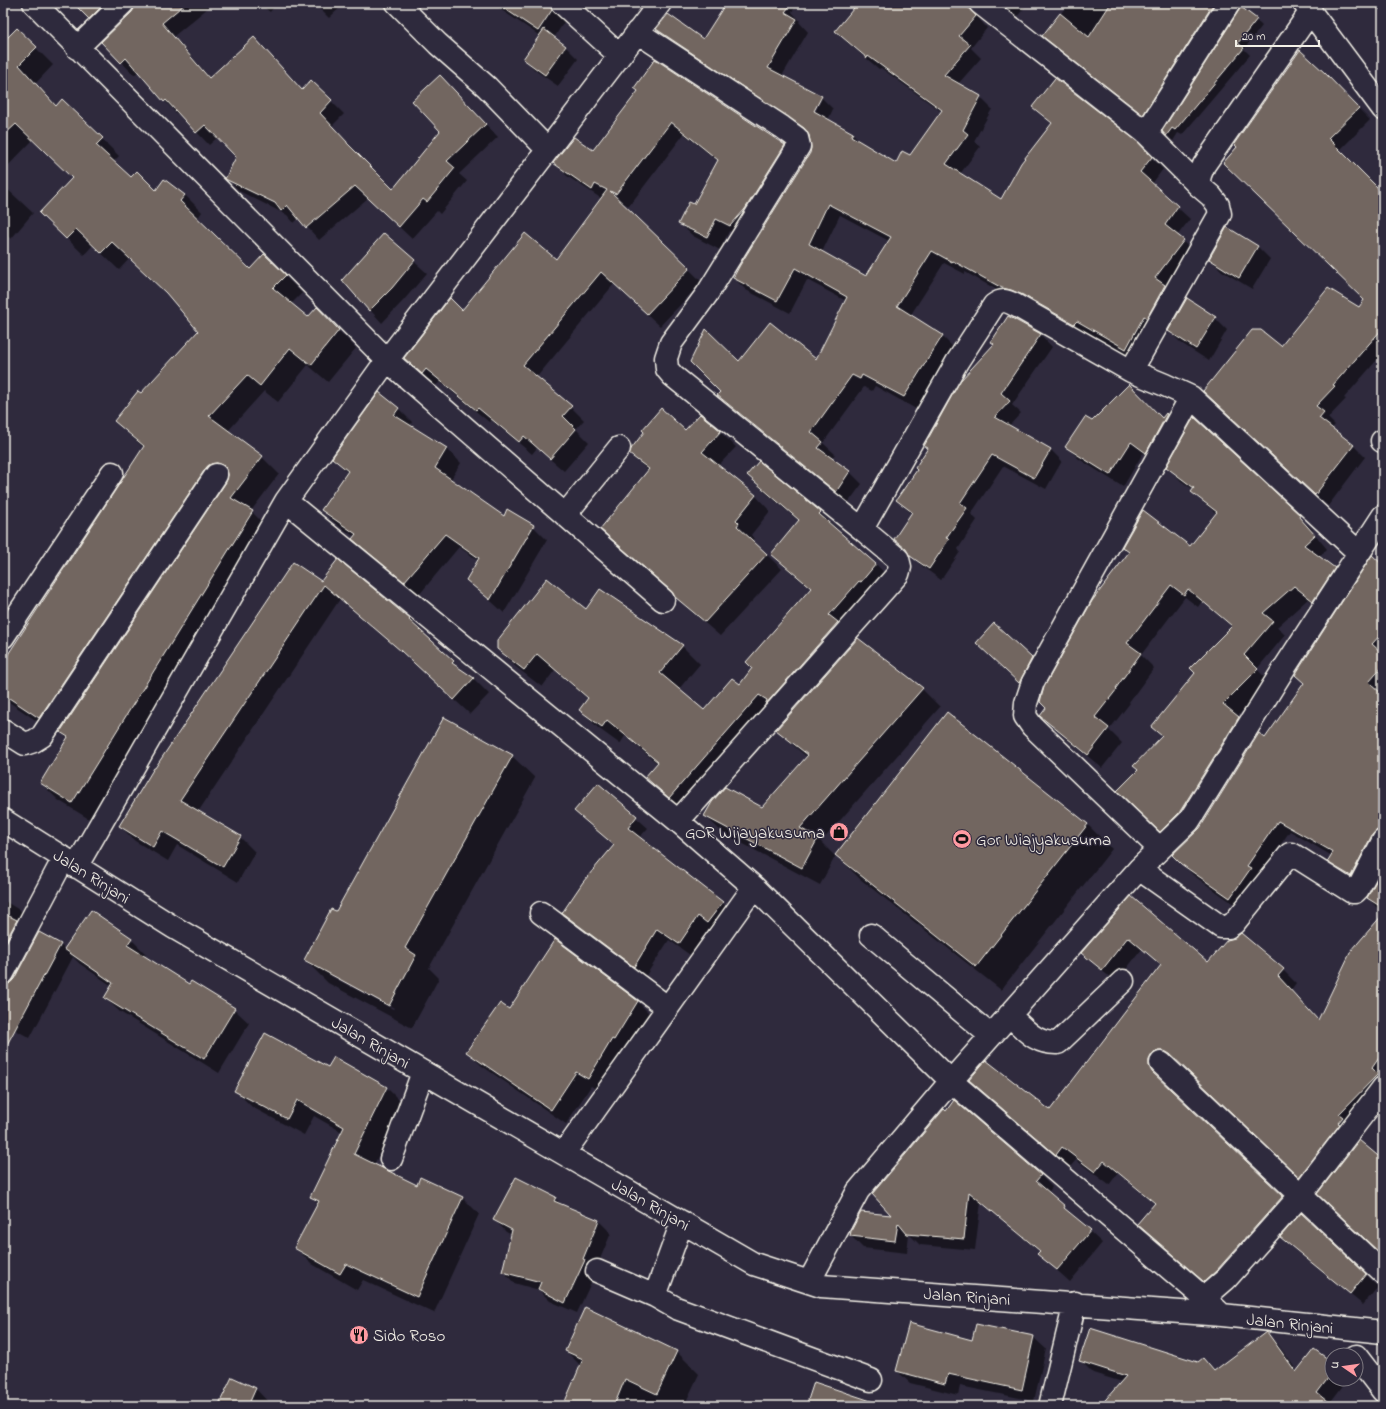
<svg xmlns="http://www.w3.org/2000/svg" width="1386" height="1409" font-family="'Indie Flower',sans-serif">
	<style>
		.shadow { fill: #0007; fill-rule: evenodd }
		.building { fill: #726661; stroke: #f4f1e8; fill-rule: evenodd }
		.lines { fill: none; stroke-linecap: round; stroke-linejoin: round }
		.minor-casing { stroke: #f4f1e8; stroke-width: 25 }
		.minor { stroke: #2f2a3d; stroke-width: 22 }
		.rail-casing { stroke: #f4f1e8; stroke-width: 4.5 }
		.rail { stroke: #2f2a3d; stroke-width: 3; stroke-dasharray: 9; stroke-linecap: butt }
		.labels { text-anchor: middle; stroke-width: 3; stroke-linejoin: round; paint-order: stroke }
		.poi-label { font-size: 17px; fill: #f4f1e8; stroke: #2f2a3d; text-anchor: start }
		.street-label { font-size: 17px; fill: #f4f1e8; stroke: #2f2a3d }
	</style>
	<rect width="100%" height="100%" fill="#2f2a3d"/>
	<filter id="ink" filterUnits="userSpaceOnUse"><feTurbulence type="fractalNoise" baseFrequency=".025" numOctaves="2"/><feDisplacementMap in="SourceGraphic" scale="8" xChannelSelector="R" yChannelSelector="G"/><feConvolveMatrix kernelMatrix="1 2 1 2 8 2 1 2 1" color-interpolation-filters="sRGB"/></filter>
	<g filter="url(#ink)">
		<path class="shadow" d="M74,3H214L174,36L210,78L303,91L331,101L344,114L332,126L359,155V156L393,190L442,131L452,89L498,137L459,174L467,181L440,214L437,211L412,239L368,198L319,240L299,218L294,223L287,215L239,191L227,178L238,157L218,137L209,145L179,113L177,114L165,101L139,71L134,75L102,42L133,12L136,7V3H133L102,31Z
			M259,3H277L270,12Z
			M314,3H345L329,18Z
			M494,3H550L562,15L564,22L554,38L566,47L578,59L558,86L536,71L524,59L540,36L500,9Z
			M727,3H798L792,12L800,21L799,22L808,32L782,76L821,97L833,109L828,120L852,133L863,144L896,165L910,156L942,112L881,68L879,69L848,43L836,31L859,3H988L979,14L980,20L987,28L971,48L981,58L958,84L980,97L992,109L974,141L980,147L960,174L1001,200L1052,124L1033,107L1137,143L1163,169L1152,184L1190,219L1177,236L1195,253L1138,360L1089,333L1087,336L1015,300L965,272V274L944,263L910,316L942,336L954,348L916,409L875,386L872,391L864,387L823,443L835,454L831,459L850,472L862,484L848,503L730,407L718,395L739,363L816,361L846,301L807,280L790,313L746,290L734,278L811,153L812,148L810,134L669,41L657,29L704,41ZM819,100H821L813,116L811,115ZM840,215L889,241L866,277L822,252Z
			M996,3H1028L1017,17L1001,5Z
			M1069,3H1232L1155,126L1055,48L1043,36Z
			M1256,20L1262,26L1244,49L1250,55L1182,135L1178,133L1173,141L1163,131Z
			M3,42L36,48L53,65L36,83L57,106L102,139L119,156L113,162L131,178L156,192L185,195L202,212L197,219L250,270L264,255L302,293L291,304L308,318L317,309L356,348L328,382L308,365L278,402L264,391L228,431L262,457L279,474L251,511L269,529L89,819L58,800L41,783L68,739L61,732L227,481L223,485L56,734L3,698V664L144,448L115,421L199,331L169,296L130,258L119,270L93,245L84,255L58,230L73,178L33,140L3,171Z
			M1324,74L1370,120L1339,151L1381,192L1383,189V353L1344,398L1346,399L1328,418L1335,425L1331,429L1353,445L1365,457L1328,506L1216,403L1281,348L1359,308L1365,301L1224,163Z
			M639,92L784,146L797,158L743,238L729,231L720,250L693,236L680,224L694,205L718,161L684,134L629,206L621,202L702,282L660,326L614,284L536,378L571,407L584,420L576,429L589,442L564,471L537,448L532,454L491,420L489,422L440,382L435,386L405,358L462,311L556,260L602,199L567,176L555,163L593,151Z
			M3,185L33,213L11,239L3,232Z
			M1227,229L1258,247L1270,259L1252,289L1222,271L1210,259Z
			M384,235L427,273L404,300L382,323L343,280Z
			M1008,317L1041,335L1052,347L1012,405L1021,413L1009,426L1050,449L1062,461L1046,489L1003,466L971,514L977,520L958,549L960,552L941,580L923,567L895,539L912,514L897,500L918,470L929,449L925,445L995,345Z
			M1215,318L1227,330L1209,361L1181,343L1169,331Z
			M398,408L412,422L410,426L447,449L461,463L451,479L504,517L533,526L547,540L504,613L468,580L479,561L459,547L419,595L367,553L354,539L355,537L336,524L322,510L348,473L333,458Z
			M1166,415L1179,427L1158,464L1143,453L1123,487L1079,459L1067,447L1092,422L1162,419Z
			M1194,419L1313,530L1312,531L1327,549L1319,557L1334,568L1347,582L1327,613L1308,599L1277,627L1285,635L1257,669L1270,683L1237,717L1252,731L1174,844L1132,804L1139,770L1162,737L1153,727L1232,627L1202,601L1198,607L1185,597L1141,655L1154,668L1129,702L1130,703L1109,730L1122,743L1102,768L1056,730L1042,716L1048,708L1130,553L1123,547L1190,548L1217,514L1206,505L1193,492L1194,490L1181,481L1168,467Z
			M685,431L720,432L736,447L718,466L755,495L770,511L751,535L754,539L752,541L782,569L720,636L692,612L675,594L617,544L602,529L649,472L631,454Z
			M748,475L820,513L838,530L837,531L876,564L893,582L847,632L856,642L858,639L922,689L940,707L821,842L835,856L836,855L820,885L723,833L705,816L762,808L807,757L795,747L778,729L784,722L776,714L687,814L664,795L646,777L658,764L625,736L620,744L598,728L581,710L588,699L555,670L542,687L516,667L498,649L586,611L600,590L682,646L700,664L678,690L704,712L740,685L811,589L790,571L772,554L799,521L766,493Z
			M322,583L410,619L463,672L474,679L489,694L470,714L418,666L340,599L198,812L240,837L255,852L238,882L177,845L168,861L135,841L120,826L156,770Z
			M1383,590V847L1362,887L1340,873L1329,861L1332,856L1290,831L1258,877L1241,909L1193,875L1174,855L1200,828L1265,739Z
			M977,643L1031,659L1044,671L1032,695Z
			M947,713L1088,825L1112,849L1001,990L860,879L836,855Z
			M512,756L535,778L429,968L439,978L412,1028L328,983L305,960L336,912ZM331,974L394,1008L393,1009L331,976Z
			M598,784L648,828L639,838L722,902L733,914L718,933L710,927L690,955L669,940L645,977L574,924L563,913L615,846L575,811Z
			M1383,870V1095L1313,1189L1184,1067L1178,1064L1162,1074V1081L1164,1085L1296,1210L1218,1294L1152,1238L1139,1224L1155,1204L1118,1173L1109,1185L1076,1160L1070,1167L984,1093L970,1080L1050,1111L1162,966L1142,949L1116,982L1096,966L1083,953L1131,898L1209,963L1283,970L1296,983L1291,990L1318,1020L1382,917L1378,913L1379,910L1368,898Z
			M3,900L21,911L33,923L3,970Z
			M39,933L61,945L65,950L131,939L146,954L144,957L189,985L234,1009L249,1023L219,1073L120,1012L105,998L112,986L80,964L73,957L30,1038L3,1023V989L15,979Z
			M555,940L638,1002L653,1017L604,1094L591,1086L566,1124L482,1066L468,1052L509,1011Z
			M328,1069L386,1087L403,1104L374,1165L417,1186L463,1198L479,1214L434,1313L363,1280L357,1290L312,1264L295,1247L319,1204L312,1197L342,1132L314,1116L304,1135L252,1107L236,1091Z
			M1040,1175L1052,1187L1048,1193L1102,1243L1070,1282L1051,1265L1039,1254L1040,1252L981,1202L975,1250L920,1245L909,1234L907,1253L863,1248L851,1236L893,1216L873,1194Z
			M555,1198L563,1206L599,1221L611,1233L595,1271L596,1272L577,1313L550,1301L539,1290L514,1283L503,1271L512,1235L506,1232L495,1220Z
			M1302,1215L1378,1287L1363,1305L1294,1249L1282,1237Z
			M1267,1333L1279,1346L1298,1372L1332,1363V1379H1348L1329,1404L1331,1406H1101L1122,1382L1093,1373L1080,1360L1198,1363L1203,1359L1215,1371Z
			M1033,1337L1046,1349L1034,1401L960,1386L958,1395L910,1383L897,1371L973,1341Z
			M566,1351L677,1352L699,1374L684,1406H658L648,1401L646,1406H564L581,1366Z
			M232,1378L256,1389L272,1406H219Z"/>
		<path class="building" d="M73,3H105L89,19Z
			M135,3H186L162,23L209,78L254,37L302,90L311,80L332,100L320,113L347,142V143L393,189L440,131L412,101L440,75L486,124L447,161L455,168L427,202L423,199L399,227L355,186L306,228L287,205L281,211L275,203L225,179L236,157L205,125L196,133L166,100L164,102L126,58L121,63L101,42L132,12L135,7Z
			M496,3H550L552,10L538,31Z
			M726,3H792L785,12L797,19L768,68L822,96L814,111L853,133L851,136L896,163L902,151L910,155L942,110L868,56L867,58L835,31L858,3H968L969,8L976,16L959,36L970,45L944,75L981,96L963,130L968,134L946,164L1001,199L1021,163L1052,123L1032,107L1055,78L1138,142L1152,157L1140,172L1178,206L1165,225L1184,240L1155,278L1165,285L1147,318L1144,316L1126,349L1077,321L1074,324L1023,295L1011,290L1002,288L953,261L952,262L932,251L897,306L943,335L904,397L862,375L860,379L852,375L811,432L823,442L818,448L850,471L836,492L717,395L720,392L690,362L706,329L739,361L770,322L816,359L847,297L795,268L777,301L733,278L740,265L810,153L811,148L809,135L804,128L656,29L668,14L703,39ZM828,204L891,237L866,276L809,244Z
			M1111,3H1214L1143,115L1042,36L1060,13L1089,37Z
			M1241,7L1257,19L1238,43L1244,48L1175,130L1172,128L1166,136L1162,131Z
			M17,28L37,47L19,65L56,106L62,99L103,138L96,145L131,177L137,171L156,190L164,179L185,195L180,201L250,269L264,254L286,275L273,288L308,317L317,307L339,330L311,365L290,348L260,386L247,375L209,416L263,456L231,498L253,511L72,803L40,783L68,737L60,732L226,482L228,475L227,469L223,465L217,463L211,464L206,468L39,718L3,694V662L144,446L114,421L138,391L141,393L198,331L166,293L112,242L101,253L76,229L66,239L39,213L72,178L16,124L3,136V42Z
			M544,29L566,46L545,75L523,59Z
			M1300,50L1325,73L1359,108L1328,138L1383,193V328L1333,385L1335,386L1316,406L1324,412L1319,418L1354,445L1315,495L1203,391L1252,330H1261L1281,346L1328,288L1359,307L1364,300L1223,163L1237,147L1234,144Z
			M655,59L785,145L745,209L730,226L716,219L707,237L678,224L689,202L694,204L718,160L671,122L616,194L610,191L690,268L647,314L601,272L523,365L572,406L563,416L576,429L550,459L524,436L519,442L478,408L476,410L426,369L422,374L404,358L450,298L462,310L525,233L556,259L607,190L595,184L592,190L553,163L574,137L593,150L638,91L634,88Z
			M1227,227L1258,246L1239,278L1209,259Z
			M384,233L415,260L392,288L369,311L342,280Z
			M1187,298L1216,317L1196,349L1168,331Z
			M1008,316L1041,334L1001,393L1010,401L995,417L1051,449L1034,478L992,455L960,503L967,508L946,538L949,539L929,569L910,556L906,549L894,539L912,512L896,500L917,470L915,468L928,448L924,446L960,381L994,344L991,342Z
			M1129,384L1162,418L1166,413L1167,414L1146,453L1131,442L1110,475L1065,447L1085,417L1092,421Z
			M379,392L399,408L394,415L447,448L435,468L504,516L507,509L534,525L490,600L466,580L479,558L445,534L404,582L352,539L356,534L321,510L348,471L332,458Z
			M661,408L685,430L700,414L721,431L702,452L756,495L736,520L739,523L737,526L767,554L705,622L675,597L671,591L600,529L649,469L629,454L631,449L644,432L642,430Z
			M1194,417L1300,515L1299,517L1315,535L1304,545L1335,568L1313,601L1294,586L1263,613L1273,621L1244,655L1258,669L1223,704L1239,717L1179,813L1160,832L1117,791L1138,770L1133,766L1162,736L1151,727L1195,673L1190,668L1232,626L1188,589L1184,595L1171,585L1127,643L1141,653L1116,688L1117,689L1095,717L1109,728L1088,755L1041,717L1040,716L1046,708L1040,702L1044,687L1092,601L1129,552L1122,547L1143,510L1190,546L1217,512L1191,492L1194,488L1166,467Z
			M759,461L821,512L819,514L876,564L861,582L859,581L829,615L838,622L765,705L767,700L759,695L669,798L645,777L658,762L607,720L602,727L579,710L588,698L537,654L524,670L497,649V641L547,578L586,609L600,589L683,645L660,673L704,710L732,678L740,684L752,668L746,662L811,588L771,554L799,520L747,475Z
			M1372,555L1383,565V632L1372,644L1383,654V666L1369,682L1383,695V829L1377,830L1372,835L1351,876L1327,862L1333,852L1278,821L1247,866L1251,868L1230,898L1181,864L1172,855L1200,828L1259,733L1265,738L1304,683L1295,675Z
			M338,559L410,619L409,620L454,661L452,663L474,678L454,700L401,651L324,585L180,800L241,836L223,867L162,831L153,847L119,826L154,768H155L293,562L321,581Z
			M994,623L1032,658L1019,683L976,643Z
			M858,638L923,688L800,828L818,838L802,868L704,816L712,802L725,787L762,807L808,755L776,730Z
			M947,712L1088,824L976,967L835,855Z
			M444,717L513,755L405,948L416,955L389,1006L304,960L331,909L336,911Z
			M598,783L637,816L628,828L723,902L707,923L698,916L679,944L657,929L634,967L562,913L583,882L614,845L574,811Z
			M1383,868V908L1367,898Z
			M1131,896L1208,962L1227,940L1235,938L1241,933L1284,969L1278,976L1318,1020L1351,951L1383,914V1052L1372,1068L1378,1074L1339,1114L1343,1117L1338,1123L1340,1124L1299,1177L1170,1054L1164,1051H1158L1152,1054L1149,1060V1066L1152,1072L1283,1196L1217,1270L1204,1282L1137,1224L1155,1203L1104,1161L1095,1172L1062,1147L1056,1155L969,1080L986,1060L1050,1110L1161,965L1128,937L1102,970L1081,953Z
			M91,910L132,938L127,945L189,984L191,981L235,1008L204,1059L104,998L113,983L64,949Z
			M3,913L17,920L3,946Z
			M39,932L61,944L3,1052V985L9,984L14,979Z
			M555,939L638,1001L614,1040L612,1039L588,1079L576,1072L551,1110L466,1052L500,1003L509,1009Z
			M265,1033L328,1067L334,1057L387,1087L354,1154L417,1185L420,1177L463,1197L417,1297L346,1264L340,1274L294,1248L319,1201L310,1197L344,1127L297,1100L287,1119L234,1091Z
			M954,1100L1041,1175L1036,1181L1065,1206L1064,1208L1091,1230L1057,1270L1037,1254L1040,1251L969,1192L964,1239L907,1234L898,1223L895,1241L850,1236L851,1231L861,1212L891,1215L872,1194L944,1109L946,1111Z
			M1359,1140L1383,1160V1253L1382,1255L1317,1194Z
			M516,1177L556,1197L554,1201L599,1220L583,1259L585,1260L565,1303L538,1289L541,1282L502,1272L512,1230L493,1220Z
			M1301,1213L1366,1274L1350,1294L1280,1237Z
			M585,1307L677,1351L657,1394L625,1379L614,1406H563L583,1359L565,1351Z
			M909,1323L972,1340L976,1324L1034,1336L1022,1390L948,1374L945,1384L896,1371Z
			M1090,1328L1198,1362L1203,1358L1214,1371L1266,1332H1267L1296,1372L1314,1349L1332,1362V1373L1317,1393L1333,1406H1100L1126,1376L1079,1361Z
			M232,1377L256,1388L248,1406H218Z
			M814,1382L874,1402L873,1406H806Z"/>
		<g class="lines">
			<g class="minor-casing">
				<path id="minor" d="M34,3L387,360L286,501L678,821L754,887L951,1081L1204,1298L1222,1315
					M397,3L438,44L487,87L547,149
					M562,3L619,55
					M660,3L387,360L663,600
					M980,3L1146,133
					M1304,3L1383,109
					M637,32L782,127L797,138L799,146L707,294L671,343L666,358L667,369L673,376L862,529
					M77,48L123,3
					M1198,185L1200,175L1204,165L1311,11
					M1131,371L1220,214L1218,205L1211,196L1198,185L1146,133L1229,3
					M1382,441H1383
					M565,515L619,448
					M3,637L112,473
					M3,730L25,744L34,741L42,736L216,475
					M3,820L173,927L754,1264L821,1286L1222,1315L1383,1332
					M678,821L898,574L900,567L898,559L862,529L957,362L994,305C1003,298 1007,301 1017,306L1131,371L1165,385L1191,397L1359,553
					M1160,849L1032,726L1025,716L1026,703L1033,682L1191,397
					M76,867L286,501
					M1139,869L1221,927H1228L1234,923L1290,854H1292L1352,892H1355L1358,889L1383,841
					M541,913L667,1007
					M871,935L991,1036
					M3,973L64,858
					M1009,1015C1026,1030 1035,1044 1058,1043L1123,981
					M1161,1063L1383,1273
					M564,1153L754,887
					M391,1159L423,1072
					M682,1222L655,1296L676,1308L871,1380
					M597,1271L655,1296
					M809,1282L858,1191L951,1081L1139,869L1189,821L1285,667L1383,516
					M1204,1298L1226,1279L1300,1196L1383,1088
					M1356,1356L1383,1391
					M1050,1406L1075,1303"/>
			</g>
			<use href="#minor" class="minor"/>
			<g class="rail-casing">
				<path id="rail" d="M1378,3L1383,10"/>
			</g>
			<use href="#rail" class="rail"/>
		</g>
	</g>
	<defs>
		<g id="shop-disc" transform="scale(1)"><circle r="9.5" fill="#ff9aa2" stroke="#2f2a3d"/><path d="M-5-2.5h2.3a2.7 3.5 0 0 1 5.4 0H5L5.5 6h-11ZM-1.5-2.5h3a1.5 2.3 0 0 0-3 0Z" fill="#111"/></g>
		<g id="stadium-disc" transform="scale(1)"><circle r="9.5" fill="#ff9aa2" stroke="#2f2a3d"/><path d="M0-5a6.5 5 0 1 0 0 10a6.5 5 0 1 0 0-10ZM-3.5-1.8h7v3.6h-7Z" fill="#111"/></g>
		<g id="restaurant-disc" transform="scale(1)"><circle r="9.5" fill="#ff9aa2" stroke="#2f2a3d"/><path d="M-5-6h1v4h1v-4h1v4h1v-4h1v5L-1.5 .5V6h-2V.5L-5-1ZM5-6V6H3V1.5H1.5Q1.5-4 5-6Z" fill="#111"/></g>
	</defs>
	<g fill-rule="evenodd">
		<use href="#shop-disc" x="839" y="832"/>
		<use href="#stadium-disc" x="962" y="839"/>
		<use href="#restaurant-disc" x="359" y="1335"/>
	</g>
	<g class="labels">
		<g class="poi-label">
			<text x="825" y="838" text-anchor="end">GOR Wijayakusuma</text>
			<text x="976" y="845">Gor Wiajyakusuma</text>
			<text x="373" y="1341">Sido Roso</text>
		</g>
		<g class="street-label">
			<text transform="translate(92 876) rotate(32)" y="6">Jalan Rinjani</text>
			<text transform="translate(371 1042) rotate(30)" y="6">Jalan Rinjani</text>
			<text transform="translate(651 1204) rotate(30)" y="6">Jalan Rinjani</text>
			<text transform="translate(967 1296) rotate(4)" y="6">Jalan Rinjani</text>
			<text transform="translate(1290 1323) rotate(6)" y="6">Jalan Rinjani</text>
		</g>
	</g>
	<rect width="1386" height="1409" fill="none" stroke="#2f2a3d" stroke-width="16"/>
	<rect x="8" y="8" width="1370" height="1393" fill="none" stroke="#f4f1e8" stroke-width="1.5" filter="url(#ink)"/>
	<g transform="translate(1344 1367) rotate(283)"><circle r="19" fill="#2f2a3d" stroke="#7e7a81"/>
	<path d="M0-3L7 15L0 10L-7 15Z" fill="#ff9aa2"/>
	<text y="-6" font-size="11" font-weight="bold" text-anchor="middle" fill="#f4f1e8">U</text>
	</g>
	<path d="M1236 40v6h83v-6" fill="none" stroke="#f4f1e8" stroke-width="2"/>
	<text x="1242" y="40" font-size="12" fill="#f4f1e8" stroke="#2f2a3d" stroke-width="3" paint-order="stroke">20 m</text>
</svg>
